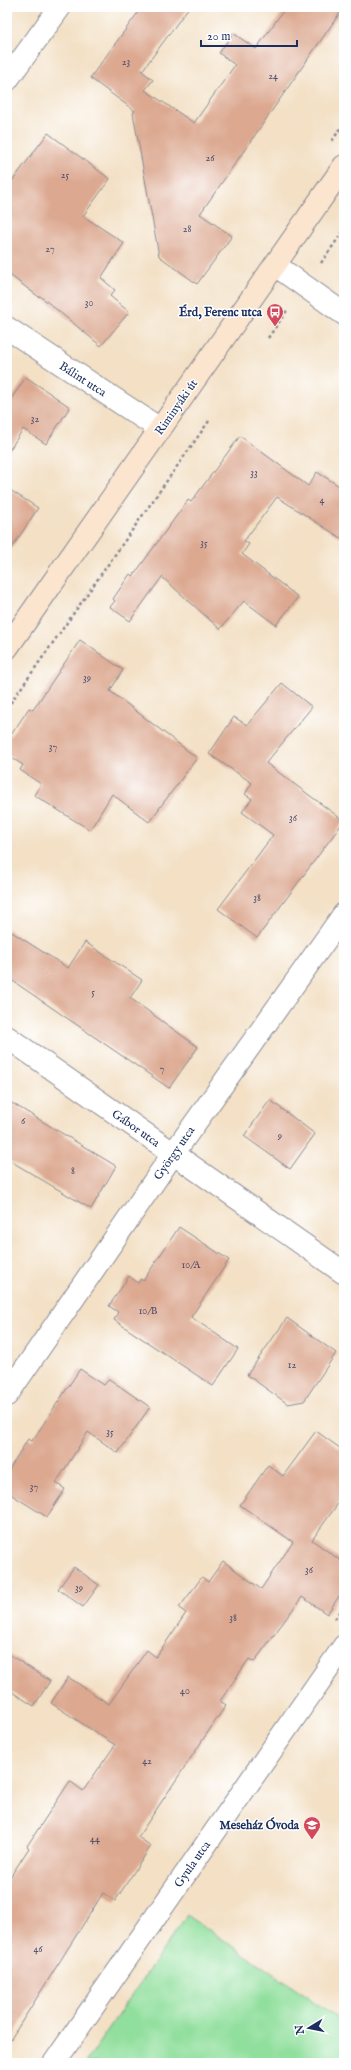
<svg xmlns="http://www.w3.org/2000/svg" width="351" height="2070" font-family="'IM FELL English',serif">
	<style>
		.green { fill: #91df9d; stroke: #56877e }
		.building { fill: #dca890 }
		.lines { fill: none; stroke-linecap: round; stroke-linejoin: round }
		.minor-casing { stroke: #878892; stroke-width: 24 }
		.secondary-casing { stroke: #878892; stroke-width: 24 }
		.path { stroke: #878892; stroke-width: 2.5; stroke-dasharray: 3 3; stroke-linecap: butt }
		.minor { stroke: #fff; stroke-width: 22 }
		.secondary { stroke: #fce5cf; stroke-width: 22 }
		.labels { text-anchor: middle; stroke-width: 3; stroke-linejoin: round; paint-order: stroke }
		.number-label { font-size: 10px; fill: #4b4d6a }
		.poi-label { font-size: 12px; font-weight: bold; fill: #1b2f5e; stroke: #fff; text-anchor: end }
		.street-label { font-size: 12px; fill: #1b2f5e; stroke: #fff }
	</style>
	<rect width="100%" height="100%" fill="#fff"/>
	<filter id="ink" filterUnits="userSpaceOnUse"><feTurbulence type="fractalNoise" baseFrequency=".025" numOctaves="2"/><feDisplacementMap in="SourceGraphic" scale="8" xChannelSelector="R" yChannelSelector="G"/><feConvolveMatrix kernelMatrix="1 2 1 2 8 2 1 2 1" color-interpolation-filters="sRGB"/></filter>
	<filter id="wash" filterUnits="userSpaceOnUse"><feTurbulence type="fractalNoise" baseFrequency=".012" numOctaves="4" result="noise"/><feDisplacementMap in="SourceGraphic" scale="16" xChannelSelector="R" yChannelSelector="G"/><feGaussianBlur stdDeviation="0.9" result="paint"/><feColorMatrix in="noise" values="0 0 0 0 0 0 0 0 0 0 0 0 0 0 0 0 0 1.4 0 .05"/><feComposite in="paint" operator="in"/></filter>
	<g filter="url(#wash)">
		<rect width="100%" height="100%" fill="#f3e0c5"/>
		<path class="green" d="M187,1915L344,2022V2063H85Z"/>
		<g id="blocks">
			<path class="building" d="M142,7H189L142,71L153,80L145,90L194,123L235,65L219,53L233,33L256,49L286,7H344L200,214L232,236L197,284L159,256L133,113L135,111L90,78Z
				M48,133L110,179L83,216L124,243L101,278L115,290L110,296L129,312L101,346L40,296L39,297L7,273V188Z
				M26,377L70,407L46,444L23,429L7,454V405Z
				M240,436L308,486L317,472L344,489V540L277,497L244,541L249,544L242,554L298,597L276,625L244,601L220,629L162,577L130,621L110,607L115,601L113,599L130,574L133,576L188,500L191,502Z
				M7,488L38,508L7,555Z
				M80,640L123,670L110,691L197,758L149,822L112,794L90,830L34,795L41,784L20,770L23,765L7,755V741L29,708L33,710Z
				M282,683L312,707L266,763L344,821L257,938L218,909L273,835L242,812L252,799L245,794L252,783L209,754L234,717L247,725Z
				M7,929L68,968L85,942L142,980L130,998L198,1047L169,1088L7,977Z
				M7,1100L116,1166L91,1209L7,1159Z
				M270,1100L315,1134L290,1169L244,1136Z
				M179,1227L229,1260L191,1317L238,1349L213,1386L114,1320L118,1312L109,1306L129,1276L138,1283L141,1279L143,1281Z
				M287,1318L336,1353L304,1401L288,1404L247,1375Z
				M80,1369L104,1385L109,1379L150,1407L118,1453L88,1432L56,1483L65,1489L47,1517L7,1492V1473L28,1439L32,1441Z
				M316,1431L344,1451V1495L312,1540L344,1563V1589L327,1614L302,1597L254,1662L249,1659L220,1701L226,1705L138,1837L151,1846L115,1901L103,1893L7,2045V1882L29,1848L27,1846L70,1781L83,1791L115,1745L51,1703L68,1677L109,1704L147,1650L156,1657L186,1613L179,1608L202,1577L208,1582L223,1561L261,1589L293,1542L240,1505L268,1465L283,1476Z
				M74,1567L99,1585L83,1607L58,1589Z
				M7,1653L50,1681L34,1706L7,1689Z"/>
		</g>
	</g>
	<g filter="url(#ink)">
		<use href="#blocks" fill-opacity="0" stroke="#878892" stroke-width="1"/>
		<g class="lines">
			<g class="minor-casing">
				<path id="minor" d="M7,80L60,7
					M275,265L344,314
					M7,328L160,429
					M7,1037L344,1273
					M7,1395L173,1154L344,914
					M54,2063L344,1646"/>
			</g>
			<g class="secondary-casing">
				<path id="secondary" d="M7,648L344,166"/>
			</g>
			<path class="path" d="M332,141L344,123
				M321,263L344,230
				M268,338L288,309
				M7,708L209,421
				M335,1619L344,1607"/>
			<use href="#minor" class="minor"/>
			<use href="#secondary" class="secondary"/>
		</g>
	</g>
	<defs>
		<g id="bus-pin" transform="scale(0.9)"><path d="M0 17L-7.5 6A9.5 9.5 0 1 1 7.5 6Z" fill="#d1495b" stroke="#fff"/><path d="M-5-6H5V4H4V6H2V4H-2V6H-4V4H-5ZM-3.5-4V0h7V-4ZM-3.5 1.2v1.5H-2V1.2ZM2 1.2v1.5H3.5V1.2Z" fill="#fff"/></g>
		<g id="school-pin" transform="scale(0.9)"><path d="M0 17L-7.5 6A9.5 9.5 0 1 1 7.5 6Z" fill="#d1495b" stroke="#fff"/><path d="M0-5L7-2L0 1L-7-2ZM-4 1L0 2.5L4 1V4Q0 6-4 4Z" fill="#fff"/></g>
	</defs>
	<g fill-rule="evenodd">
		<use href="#bus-pin" x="275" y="312"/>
		<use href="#school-pin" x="312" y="1825"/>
	</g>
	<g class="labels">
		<g class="number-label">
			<text x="126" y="65">23</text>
			<text x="273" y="79">24</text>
			<text x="210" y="161">26</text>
			<text x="65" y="178">25</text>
			<text x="187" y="232">28</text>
			<text x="50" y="252">27</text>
			<text x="89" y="306">30</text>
			<text x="35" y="422">32</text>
			<text x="254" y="476">33</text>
			<text x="322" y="503">4</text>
			<text x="204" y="546">35</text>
			<text x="87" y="681">39</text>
			<text x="53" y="750">37</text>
			<text x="293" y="821">36</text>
			<text x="257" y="901">38</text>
			<text x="93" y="995">5</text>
			<text x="162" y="1072">7</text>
			<text x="23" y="1124">6</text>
			<text x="280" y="1139">9</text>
			<text x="73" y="1174">8</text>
			<text x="191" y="1268">10/A</text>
			<text x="148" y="1314">10/B</text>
			<text x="292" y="1368">12</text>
			<text x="110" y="1435">35</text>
			<text x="34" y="1490">37</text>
			<text x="309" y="1573">36</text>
			<text x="79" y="1591">39</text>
			<text x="233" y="1621">38</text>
			<text x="185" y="1694">40</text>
			<text x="147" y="1764">42</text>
			<text x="95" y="1842">44</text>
			<text x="38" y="1952">46</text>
		</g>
		<g class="poi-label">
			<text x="262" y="316">Érd, Ferenc utca</text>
			<text x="299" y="1829">Meseház Óvoda</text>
		</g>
		<g class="street-label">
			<text transform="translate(83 379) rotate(33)" y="4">Bálint utca</text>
			<text transform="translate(176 407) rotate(-55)" y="4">Riminyáki út</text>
			<text transform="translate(136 1128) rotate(35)" y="4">Gábor utca</text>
			<text transform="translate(174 1153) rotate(-55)" y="4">György utca</text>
			<text transform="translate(192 1864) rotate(-55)" y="4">Gyula utca</text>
		</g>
	</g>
	<rect width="351" height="2070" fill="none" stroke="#fff" stroke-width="24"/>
	<g transform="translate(309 2028) rotate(260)" stroke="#ffffff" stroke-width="3" paint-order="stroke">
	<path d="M0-3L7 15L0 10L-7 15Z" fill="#1b2f5e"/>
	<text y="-6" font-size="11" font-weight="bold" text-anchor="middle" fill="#1b2f5e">N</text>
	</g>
	<path d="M201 40v6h96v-6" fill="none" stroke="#1b2f5e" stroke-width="2"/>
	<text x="207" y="40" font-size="12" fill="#1b2f5e" stroke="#ffffff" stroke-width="3" paint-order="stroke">20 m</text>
</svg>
